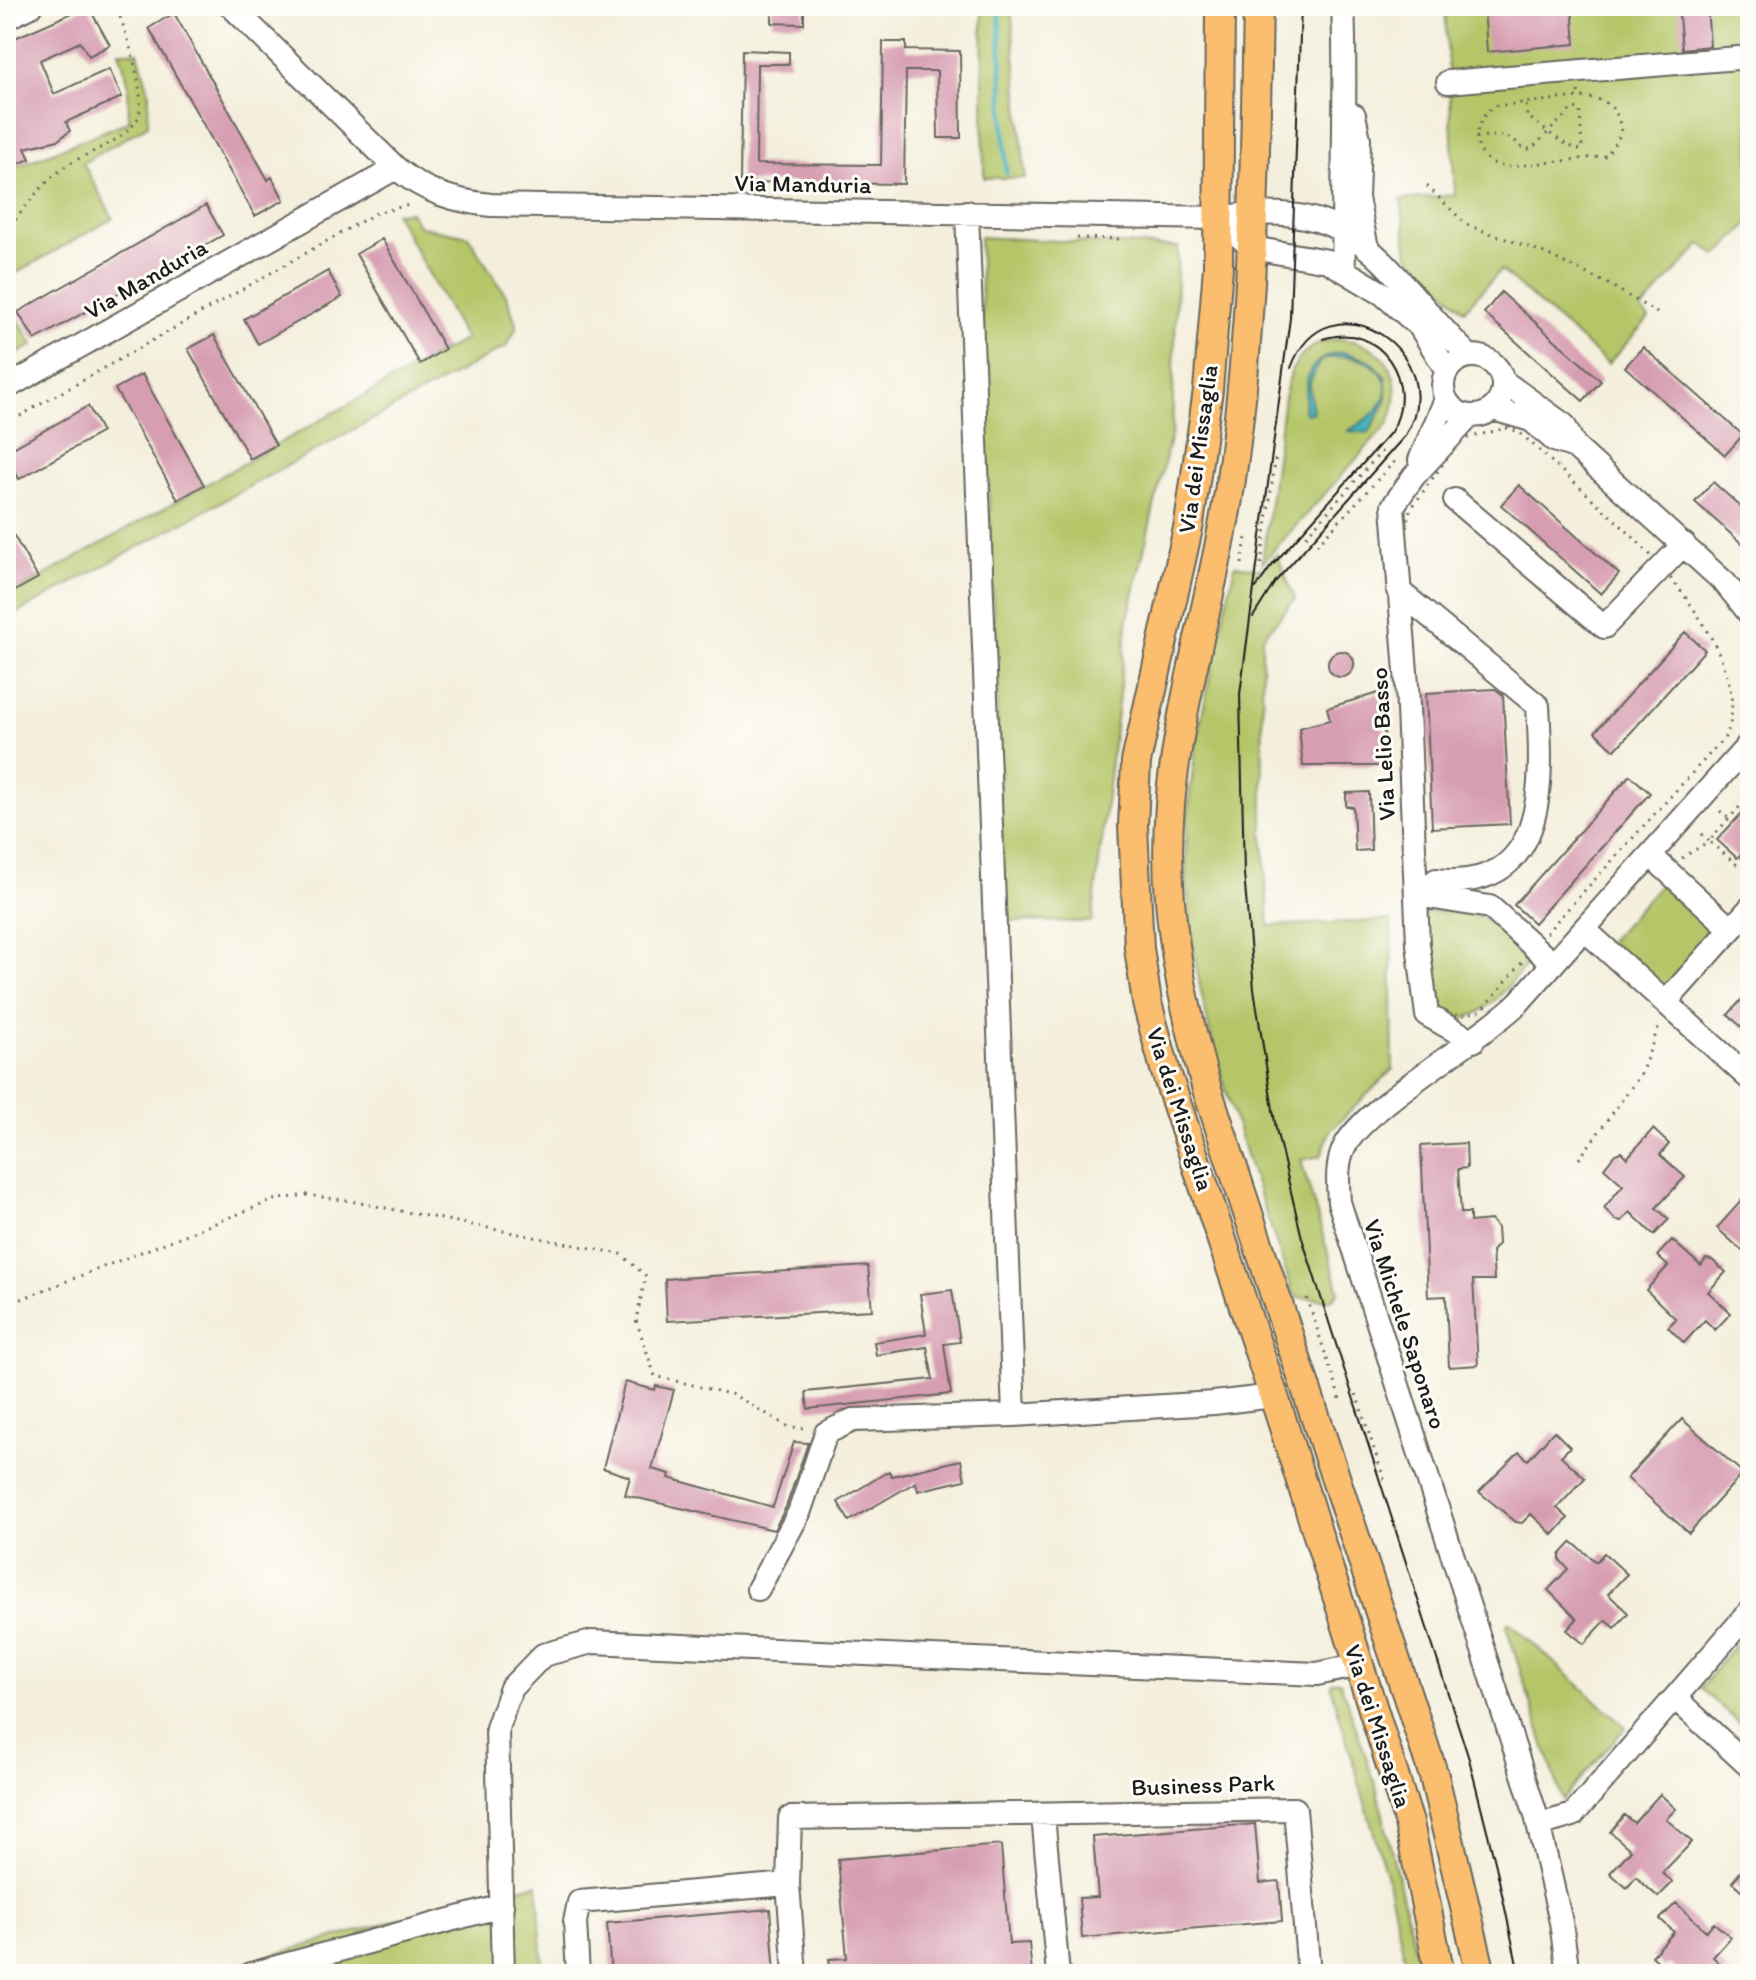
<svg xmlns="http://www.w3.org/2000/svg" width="1756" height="1980" font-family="Itim,sans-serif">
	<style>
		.green { fill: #b5c669; stroke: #687142; stroke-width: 2 }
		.water { fill: #3fafb9; stroke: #2e666a; stroke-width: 2 }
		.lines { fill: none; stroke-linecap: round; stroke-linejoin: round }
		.stream { stroke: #3fafb9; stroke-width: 5 }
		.building { fill: #d79eb2 }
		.minor-casing { stroke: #68665f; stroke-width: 26 }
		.major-casing { stroke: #68665f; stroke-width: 32 }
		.path { stroke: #68665f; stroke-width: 3; stroke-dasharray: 2 6; stroke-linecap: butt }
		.minor { stroke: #fff; stroke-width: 22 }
		.major { stroke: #fabe6e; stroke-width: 28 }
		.tram { stroke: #1c1c1c; stroke-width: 2 }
		.labels { text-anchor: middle; stroke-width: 6; stroke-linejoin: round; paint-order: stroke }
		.street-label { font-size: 24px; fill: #1c1c1c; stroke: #fdfcf7 }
	</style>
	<rect width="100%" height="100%" fill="#fdfcf7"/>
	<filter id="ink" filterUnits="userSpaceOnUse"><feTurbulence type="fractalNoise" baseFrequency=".0125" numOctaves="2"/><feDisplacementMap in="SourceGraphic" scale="16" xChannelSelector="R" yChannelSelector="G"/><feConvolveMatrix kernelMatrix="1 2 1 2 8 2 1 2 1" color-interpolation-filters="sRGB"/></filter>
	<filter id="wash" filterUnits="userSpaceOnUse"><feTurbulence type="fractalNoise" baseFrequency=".006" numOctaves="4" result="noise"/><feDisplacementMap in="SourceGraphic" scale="32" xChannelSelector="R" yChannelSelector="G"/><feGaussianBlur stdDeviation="1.8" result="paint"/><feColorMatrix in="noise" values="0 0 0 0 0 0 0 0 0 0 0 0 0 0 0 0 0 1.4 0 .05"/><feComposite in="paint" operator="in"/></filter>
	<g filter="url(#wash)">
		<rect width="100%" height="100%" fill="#f4efdc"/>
		<path class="green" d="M982,6H1011L1025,178H984Z
			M1445,6H1750V222L1717,256L1701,244L1641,310L1649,318L1608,364L1501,270L1464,310L1408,254L1401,200L1455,195Z
			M119,51L138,52L149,92L148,125L83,163L113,218L6,279V171L129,121L128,81Z
			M410,212L419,226L468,236L507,297L517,327L507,346L6,619V597L465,339L395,213Z
			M979,237L1178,247L1172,430L1128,618L1092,922L1005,921Z
			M6,298L33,345L6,360Z
			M1336,339C1386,340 1408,379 1389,423L1262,563L1284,397L1292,369L1304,353L1319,343Z
			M1277,554L1295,599L1262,638L1263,836L1269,926L1391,920L1393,1069L1330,1131L1321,1156L1301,1160L1339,1291L1331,1300L1297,1297L1292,1290C1243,1142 1179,987 1187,829C1192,740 1216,652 1235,565L1262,569Z
			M1668,876L1670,878L1662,887L1717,936L1666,993L1609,941Z
			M1441,911L1481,916L1532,958C1510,983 1467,1048 1432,1004L1423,913Z
			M1509,1622L1626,1727L1562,1800L1506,1626Z
			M1750,1627V1733L1700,1688Z
			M1340,1681L1376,1786L1421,1974H1408L1388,1881L1331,1687L1332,1682Z
			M538,1884L543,1974H204L501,1891Z"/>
		<path class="water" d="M1343,352L1371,361L1386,378V401L1369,433L1348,431C1359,424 1372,417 1379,407C1406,370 1350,345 1319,362L1309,385L1313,412L1306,414L1304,411C1307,378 1305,358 1343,352Z"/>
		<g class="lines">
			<path class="stream" d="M999,6L1006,173"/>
		</g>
		<g id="blocks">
			<path class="building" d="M88,6L110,45L89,56L80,42L40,60L54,94L109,69L122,97L66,122L70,131L58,140L25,148L30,159L6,169V42Z
				M772,6H804V24L772,23Z
				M1484,6H1572L1575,44L1487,52Z
				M1678,6H1707L1710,46L1682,49Z
				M174,13L268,180L272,177L284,200L255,216L149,28Z
				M883,42H906V50L960,51L961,138H938L937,71H906L904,184L740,182L742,50L789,52V64H757L756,164L881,165Z
				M206,205L223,235L35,340L18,312Z
				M382,239L445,349L420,364L356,254Z
				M328,271L342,297L258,344L244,319Z
				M1501,292L1601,381L1583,401L1484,313Z
				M214,335L276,445L250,459L188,349Z
				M1643,347L1743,435L1725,455L1625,367Z
				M142,374L204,485L178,500L115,389Z
				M88,406L102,432L19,479L6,452Z
				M1713,482L1750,515V551L1695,502Z
				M1519,485L1619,574L1601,594L1501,505Z
				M6,522L38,578L11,593L6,584Z
				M1685,632L1705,650L1615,750L1595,732Z
				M1328 664a13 13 0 1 1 26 0a13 13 0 1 1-26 0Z
				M1495,689L1503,695L1510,824L1432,828L1426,693Z
				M1382,692L1386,766H1303L1299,728L1330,720L1327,708Z
				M1630,775L1650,793L1534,923L1514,905Z
				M1369,792L1371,850L1355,851L1353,807L1346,806V793Z
				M1750,804V844L1737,858L1717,840Z
				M1750,990V1034L1728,1015Z
				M1653,1129L1669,1144L1660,1155L1685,1177L1656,1208L1669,1219L1654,1235L1630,1212L1622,1221L1616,1220L1604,1208L1623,1185L1604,1168L1615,1154L1621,1152L1627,1158Z
				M1466,1143L1467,1168L1458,1169L1461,1213H1470V1222L1491,1220L1497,1227L1498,1244L1492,1251L1494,1280H1473L1478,1365L1449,1367L1446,1296L1428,1297L1421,1146Z
				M1750,1191V1258L1717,1228Z
				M1672,1240L1701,1266L1706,1259L1712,1260L1726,1272L1708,1292L1731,1313L1715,1330L1705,1320L1684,1343L1668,1327L1676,1319L1646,1290L1668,1266L1657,1256Z
				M868,1266L872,1310L667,1321L665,1279Z
				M952,1290L960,1342L944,1344L951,1394L808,1409L806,1392L933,1379L927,1347L876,1355L874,1342L926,1334L920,1294Z
				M625,1382L655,1390L656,1386L674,1390L652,1469L670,1474L669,1478L773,1507L794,1442L808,1443L786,1507L774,1530L625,1495L630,1477L603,1468Z
				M1682,1419L1743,1473L1689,1533L1627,1478Z
				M1554,1431L1570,1447L1561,1456L1585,1478L1557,1508L1568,1518L1553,1535L1531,1514L1522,1523L1516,1522L1479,1492L1519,1452L1528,1460Z
				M961,1460L965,1480L918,1491L916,1482L849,1521L838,1502L889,1471L892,1476Z
				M1572,1542L1596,1562L1604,1553L1627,1574L1608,1594L1628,1613L1615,1628L1606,1620L1584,1644L1567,1630L1577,1619L1548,1590L1568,1569L1560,1560V1555Z
				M1660,1794L1676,1809L1666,1819L1692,1842L1662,1873L1673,1882L1658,1897L1636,1877L1627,1888L1610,1873L1631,1850L1610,1832L1624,1815L1634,1823Z
				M1255,1824L1260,1883L1279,1881L1282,1921L1082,1938L1079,1898L1098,1897L1093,1837Z
				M1001,1845L1009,1944L1029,1943L1032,1974H831L829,1959L847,1958L838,1859Z
				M1750,1861V1898L1732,1882Z
				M1676,1903L1706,1931L1714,1923L1731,1937L1713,1957L1731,1974H1683L1669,1964L1665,1968L1652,1956L1674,1932L1660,1919Z
				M770,1909L775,1974H611L607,1923Z"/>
		</g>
	</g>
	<g filter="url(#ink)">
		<use href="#blocks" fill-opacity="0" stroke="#68665f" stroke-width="2"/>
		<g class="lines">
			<g class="minor-casing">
				<path id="minor" d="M231,6L396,168C424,192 454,201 491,205L1219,218C1362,194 1381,270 1469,356
					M1343,6C1347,94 1341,181 1344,269
					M6,18L31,6
					M1448,82L1750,57
					M1354,115L1359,139L1357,198L1367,248
					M967,212L1014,1415
					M1219,218L1252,248L1328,261L1383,294L1420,327L1447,371
					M1443 386a30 30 0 1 1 60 0a30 30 0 1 1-60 0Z
					M1503,381L1564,425L1575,447L1725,583L1750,614
					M6,388L396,168
					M1493,409L1531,420L1554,440L1575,447
					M1470,416L1414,476L1393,506L1407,685L1418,944L1427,1015L1473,1041
					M1420,460L1446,399
					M1455,500L1604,627L1684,544
					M1398,590L1538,706C1543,786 1547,892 1436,880L1416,895
					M1650,855L1731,929
					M1416,895L1490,907L1553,964
					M1585,930L1750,1079
					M1666,1002L1750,908
					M758,1589L799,1513L826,1433L853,1420L1014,1415L1214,1403L1274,1396
					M1676,1699L1750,1767
					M1043,1816L1058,1974
					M1539,1825L1573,1815L1750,1611
					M251,1974L502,1906
					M503,1974L497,1728L511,1688L543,1655L592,1642L1317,1674L1359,1665
					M578,1974L575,1922L579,1902L788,1884
					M795,1974L788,1884L790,1818L1295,1809L1309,1974
					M1568,1974L1561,1922L1536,1815L1339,1202C1338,1184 1336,1165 1344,1148C1362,1108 1479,1041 1518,1003L1750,743"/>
			</g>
			<g class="major-casing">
				<path id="major" d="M1220,6L1218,267L1208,390L1189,524L1136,762L1133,826L1139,948L1147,1003L1165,1069L1281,1418L1409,1823L1440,1974
					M1258,6C1255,161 1254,318 1232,472C1217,583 1180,693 1170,805C1162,902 1180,994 1206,1086L1434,1776L1481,1974"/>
			</g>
			<path class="path" d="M1578,91L1579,97L1494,106C1468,126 1471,162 1507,167L1606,156L1621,134C1620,107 1605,97 1579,97
				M1476,137C1495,136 1510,132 1523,149H1531C1545,136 1558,122 1573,108L1580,109L1582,150C1563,147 1543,127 1527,116L1526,101
				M1427,186L1467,225L1542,252L1610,285L1662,316
				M6,233C22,210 40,186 62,169C84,152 124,143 138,118C148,100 125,24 115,6
				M1077,238L1122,239
				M6,424L376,213L413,204
				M1506,428L1519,432C1551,461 1583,490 1614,519C1662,562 1756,666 1726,736L1555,923L1482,1010L1460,1016L1440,1011L1430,987L1404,536L1410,510L1460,440Z
				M1306,536L1383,450
				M1317,545L1395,461
				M1242,564L1246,538
				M1261,564L1276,454
				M1748,780L1750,782
				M1750,795L1709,841L1736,864L1750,849
				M1720,811L1729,819
				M1682,858L1709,841L1701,833
				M1579,1159L1641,1074L1660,1023
				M1307,1298L1340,1399
				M6,1305L274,1200L307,1195L350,1201L621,1254L646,1276L636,1320L655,1376L734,1395L789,1427L807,1428
				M1356,1394L1386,1485"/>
			<use href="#minor" class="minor"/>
			<use href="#major" class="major"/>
			<path class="tram" d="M1301,6L1290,318L1240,694L1244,874L1254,989L1276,1129L1302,1238L1469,1759L1496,1866L1519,1974
				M1256,588L1270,568L1391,432C1420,384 1381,320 1323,339
				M1253,617L1275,582L1404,437C1457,354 1327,269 1291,368"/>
		</g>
	</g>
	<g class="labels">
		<g class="street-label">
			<text transform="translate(803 184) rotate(1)" y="8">Via Manduria</text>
			<text transform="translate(146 279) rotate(-30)" y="8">Via Manduria</text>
			<text transform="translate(1198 449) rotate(-82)" y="8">Via dei Missaglia</text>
			<text transform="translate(1383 744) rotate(-93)" y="8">Via Lelio Basso</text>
			<text transform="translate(1180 1109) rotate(72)" y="8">Via dei Missaglia</text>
			<text transform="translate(1405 1324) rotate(72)" y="8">Via Michele Saponaro</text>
			<text transform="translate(1378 1726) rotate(72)" y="8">Via dei Missaglia</text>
			<text transform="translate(1203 1785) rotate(-2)" y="8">Business Park</text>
		</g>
	</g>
	<rect width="1756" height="1980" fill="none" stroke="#fdfcf7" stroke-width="32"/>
</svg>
